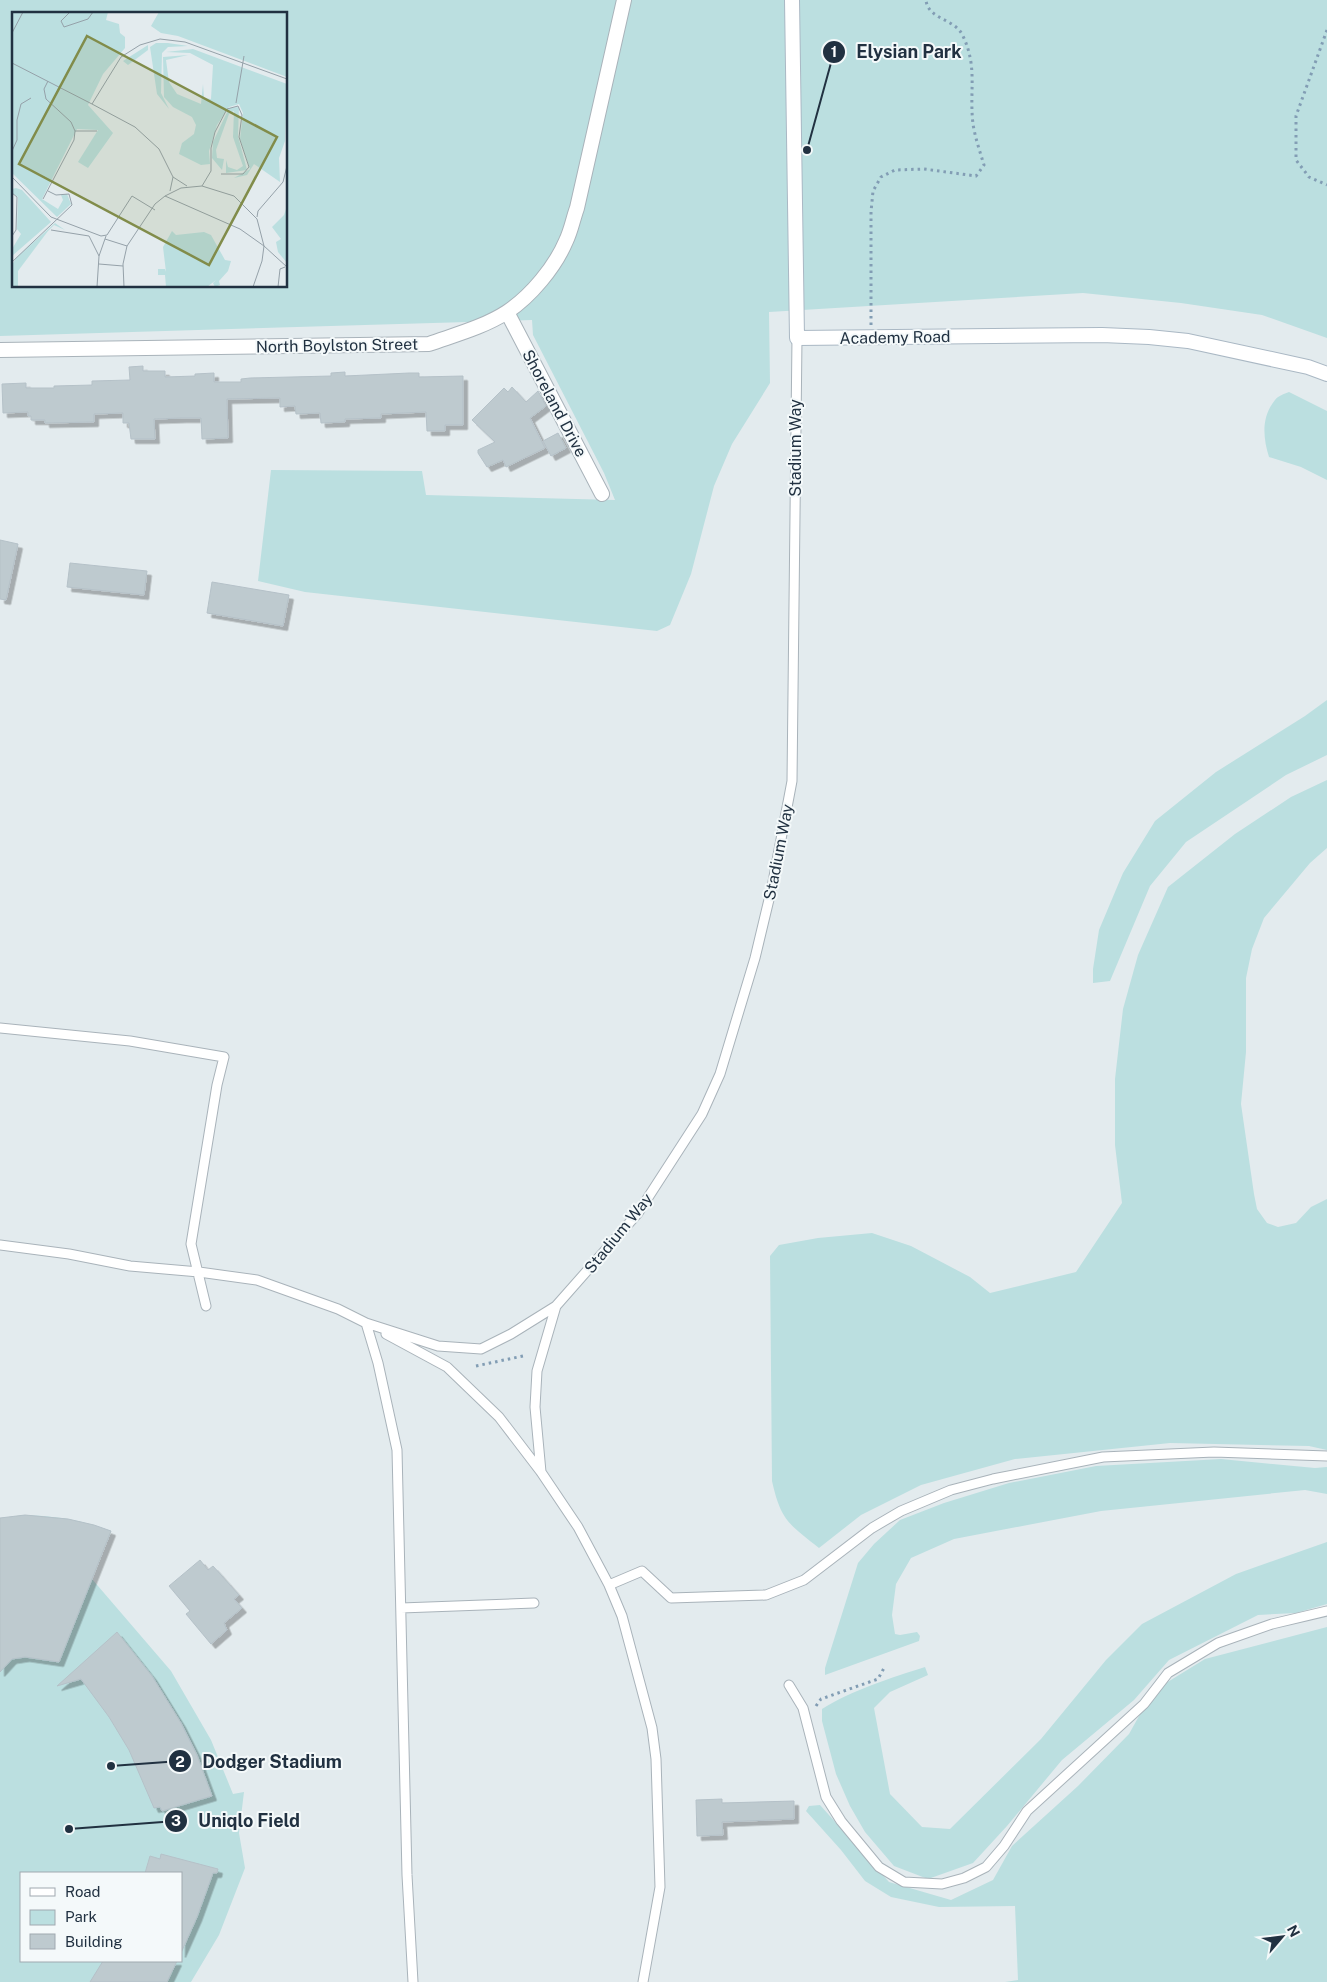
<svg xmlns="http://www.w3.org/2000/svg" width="1327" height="1982" font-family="'Public Sans',sans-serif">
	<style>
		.green { fill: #bbdfe0; fill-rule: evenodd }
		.building { fill: #becacf; stroke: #b5c1c8; filter: url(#shadow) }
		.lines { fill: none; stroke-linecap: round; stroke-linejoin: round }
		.service-casing { stroke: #a9b3ba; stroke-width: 11 }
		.minor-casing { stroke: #a9b3ba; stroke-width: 16 }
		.secondary-casing { stroke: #aab8c4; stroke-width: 16 }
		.path { stroke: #829db4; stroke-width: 3; stroke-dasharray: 2.5 4; stroke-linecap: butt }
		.service { stroke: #fff; stroke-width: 9 }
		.minor { stroke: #fff; stroke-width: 14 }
		.secondary { stroke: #fff; stroke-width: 14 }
		.labels { text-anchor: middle; stroke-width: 4; stroke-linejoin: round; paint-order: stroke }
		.street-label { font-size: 16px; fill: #213141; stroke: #f4f9fa }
		.inset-road { fill: none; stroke: #95a1a9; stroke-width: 1 }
		.view { fill: #818c4a; fill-opacity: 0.15; stroke: #818c4a; stroke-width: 2.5 }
		.inset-edge { fill: none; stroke: #213141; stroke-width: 2.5 }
		.leader { fill: none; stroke: #213141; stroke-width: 2 }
		.callout-dot { fill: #213141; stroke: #f4f9fa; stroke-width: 2 }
		.mark-label { font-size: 15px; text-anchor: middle; font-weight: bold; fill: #fff }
		.callout-label { font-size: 18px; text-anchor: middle; font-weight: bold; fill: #213141; stroke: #f4f9fa; stroke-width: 4; stroke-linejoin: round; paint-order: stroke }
	</style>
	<defs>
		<filter id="shadow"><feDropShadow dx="4.5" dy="4.5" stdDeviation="0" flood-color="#0004"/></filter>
	</defs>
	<rect width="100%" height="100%" fill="#e3ebee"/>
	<path class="green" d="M0,0H1327V338L1262,315L1181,303L1083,293L769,312L770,383L732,444L714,486L691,574L670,625L657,631L305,592L258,581L271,470L422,471L426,495L615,500L604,473L533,335L532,320L0,336ZM14,14H286V286H14Z
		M1289,392L1327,411V480L1301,467L1269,457C1263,438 1261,417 1275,400C1278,396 1284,394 1289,392Z
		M1327,700V755L1286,775L1186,842L1150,886L1110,981L1093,983V969L1099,930L1123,873L1155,821L1216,772L1305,716Z
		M1327,780V848L1310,863L1264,918L1252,949L1246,978V1052L1241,1104L1254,1194L1257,1209L1267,1223L1278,1227L1296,1223L1311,1207L1327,1199V1450L1309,1446L1170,1443L1015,1459L921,1485L861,1515L819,1548C789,1524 781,1521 772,1481L770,1256L779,1245L818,1238L872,1233L911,1246L970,1277L990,1293L1076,1272L1122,1203L1115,1145V1079L1123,1009L1138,955L1168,887L1235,834L1291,797Z
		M1221,1459L1315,1468L1327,1467V1494L1305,1490L1101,1511L954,1539L911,1558L896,1584L892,1615L895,1634L900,1635L917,1632L920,1636L919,1641L825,1675V1668L858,1563L874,1544L900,1520L944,1503L1009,1483L1096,1466Z
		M25,1515C55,1516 83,1520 111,1531L92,1579L171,1671L211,1740L233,1794L244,1792L239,1833L245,1868L219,1935L191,1982H0V1518ZM21,1873H181V1961H21Z
		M1327,1542V1604L1296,1613L1258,1615L1169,1660L1134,1700L1062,1760L1007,1826L973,1863L928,1879L894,1866L865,1832L850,1806L836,1774L822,1721V1709C850,1691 893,1677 925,1667L928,1675L890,1692L874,1708L890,1794L922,1827L950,1829L1041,1739L1106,1660L1142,1624L1236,1574Z
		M1327,1627V1982H1005L1018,1980L1015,1906L939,1907L891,1897L865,1881L841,1850L806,1811L809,1806L820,1805L889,1882L951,1900L993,1880L1012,1846L1078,1786L1129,1734L1153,1691L1205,1659Z"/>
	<path class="building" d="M143,366V371H165V377L195,376V374L214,373V382H241V379L250,378L331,376V373L345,372V376L409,373H419V377L463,376V425H445V431H427L426,412L381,414V418L345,419V422L321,423L320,413L296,414L295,406L280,407V398L227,399L228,438L202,439L201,418H182L154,419L155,439H131L129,423H123V413L94,414V422L45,423V420H31V416H28V412L3,413L2,384L26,383V388H54V386L92,385V381L130,380L129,367Z
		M512,387L526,402L538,391L546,406L530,418L545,448L506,467L503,460L487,467L478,453V450L495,442L472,420L504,388L508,392Z
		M558,433L566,448L551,456L543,441Z
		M0,540L18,544L6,600L0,599Z
		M70,563L147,571L144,595L67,587Z
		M212,582L289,595L283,626L207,613Z
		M25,1515L68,1519L94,1525L111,1531L59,1662L25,1657L12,1659L0,1672V1518Z
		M200,1560L208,1570L213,1566L239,1595L234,1599L242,1608L224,1623L227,1630L211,1644L186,1614L190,1611L169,1586Z
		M117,1632L152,1676L181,1723L197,1755L212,1796L162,1811L160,1807L154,1808L129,1750L109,1717L81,1679L57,1686Z
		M722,1799V1803L794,1801V1819L722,1822L723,1835L697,1836L696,1800Z
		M161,1854L218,1869L217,1873H213L197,1917L181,1953V1873H145L150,1856L160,1859Z
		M103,1961H177L167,1982H90Z"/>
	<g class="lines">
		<g class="service-casing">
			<path id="service" d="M0,1028L130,1041L224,1057L217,1085L191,1244L206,1306
				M0,1245L69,1254L130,1266L199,1272L257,1280L338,1309L366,1323L378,1363L397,1450L407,1875L413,1982
				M366,1323L438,1346L481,1349L511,1334L556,1306L638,1213L702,1114L720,1074L755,958L772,887L792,781L797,338
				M386,1334L447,1367L499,1417L541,1472L578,1527L609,1585L622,1616L652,1728L656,1759L660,1887L643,1982
				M541,1472L535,1407L537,1371L556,1306
				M609,1585L642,1571L671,1598L766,1595L804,1580L872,1528L901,1511L951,1490L993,1479L1103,1457L1214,1452L1327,1456
				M401,1608L534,1603
				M789,1685L803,1708L826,1797L841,1821L879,1867L904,1882L942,1884L964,1878L986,1867L1004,1846L1027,1811L1144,1704L1168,1673L1218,1643L1272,1624L1327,1611"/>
		</g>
		<g class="minor-casing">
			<path id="minor" d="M507,312L602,494
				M0,350L429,344C454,335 484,327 507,312C531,296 555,267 566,241C571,231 573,219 577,208L624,0"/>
		</g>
		<g class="secondary-casing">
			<path id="secondary" d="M792,0L797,338L1102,335L1149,337L1188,341L1308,367L1327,374"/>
		</g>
		<path class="path" d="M1327,30L1296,116V160L1309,177L1327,185
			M871,325V212L873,191L881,177L895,170L924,169L976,176L984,165C980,152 975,137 973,124C969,91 978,68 963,36C955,18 928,20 926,0
			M476,1366L523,1356
			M816,1706L821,1699L878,1679L884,1668"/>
		<use href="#service" class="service"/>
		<use href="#minor" class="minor"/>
		<use href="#secondary" class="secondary"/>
	</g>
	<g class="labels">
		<g class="street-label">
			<text transform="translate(895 337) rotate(-1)" y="6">Academy Road</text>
			<text transform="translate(337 345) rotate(-1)" y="6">North Boylston Street</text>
			<text transform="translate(555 403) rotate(62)" y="6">Shoreland Drive</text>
			<text transform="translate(795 448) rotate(-90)" y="6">Stadium Way</text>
			<text transform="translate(778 852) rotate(-79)" y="6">Stadium Way</text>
			<text transform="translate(618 1233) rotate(-51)" y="6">Stadium Way</text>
		</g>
	</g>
	<g transform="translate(12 12)">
		<rect width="275" height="275" fill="#e3ebee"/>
		<path d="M0,0H96L94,8L107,12L108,21L113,25V36L91,62L76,93L101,121L76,156L66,150L86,118L65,117L30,187L46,197L51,188L49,183L55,182L59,192L45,205L0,161ZM147,0H275V65L166,24L149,21L139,14ZM156,31L176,34L156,35L150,41L149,81L157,97L145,82L138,35L144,31ZM136,33V38L116,53L111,49ZM181,37L275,72L273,129L267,146L268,170L242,152L235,163L222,166L238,157L228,127L231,101L227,92L217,95L205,113L197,139L198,152L189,153L167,142L170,131L182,122L184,113L180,105L161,95L152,85L151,45L176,43L154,48L157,70L165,82L189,92L191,72L192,86L199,87L201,53L178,41L154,40ZM227,95L226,124L235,158L214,161V148L216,155L225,158L231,154L221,125L222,99L217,102L204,138L205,146L212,147L210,158L200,146L201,130L217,96ZM4,176L10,178L39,210L0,244V237L9,222L5,217L6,185L0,181V177ZM275,194V251L266,240L264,230L269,227L260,215L272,203ZM43,211L53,218L42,213L36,219L6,259V275H0V253L4,246ZM160,219L164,223L192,220L199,223L213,248L219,249L216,259L207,269L208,273L203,275L201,271L204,268L195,275H154L153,263H146V257H153L154,260L151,235Z" fill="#bbdfe0"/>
		<path class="inset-road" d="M58,0L49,9L52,15L76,7L81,0M0,21L11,0M0,51L80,92L109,45L128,33L148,27L173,30L275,67M224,91L232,44M80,92L123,115L147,137L161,165L158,179M63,119H85M0,139L5,128V108L9,92L19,86M0,165L39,205L89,224L95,223L120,184L143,198M161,165L175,174M190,174L199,159V136L203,120L215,97L226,94L230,103L227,125L237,155L231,162H209M0,181L5,185L4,218L0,224M153,184L169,176L190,174L222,184L245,207L252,234L275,255M31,187L62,128L63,119L59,110L34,87L32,77L36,69M245,205L246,199L271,170L275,154M39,218L77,224L87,244M93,227L115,234M0,250L60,193L57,182L44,183L36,179M87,252L111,254M85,275L87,244L94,224M112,275L111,252L115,234L143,192L153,184L228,217L252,234L250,249L241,275M266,275L268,257L273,255"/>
		<path class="view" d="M75,24L265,125L197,253L7,152Z"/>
		<rect width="275" height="275" class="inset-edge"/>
	</g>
	<path class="leader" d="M807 150L834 52M111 1766L180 1761M69 1829L176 1821"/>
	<g class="callout-dot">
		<circle cx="807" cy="150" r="5"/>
		<circle cx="111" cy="1766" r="5"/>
		<circle cx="69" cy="1829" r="5"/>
		<circle cx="834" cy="52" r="12"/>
		<circle cx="180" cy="1761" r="12"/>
		<circle cx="176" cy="1821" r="12"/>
	</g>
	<g class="mark-label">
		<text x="834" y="57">1</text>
		<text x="180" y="1767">2</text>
		<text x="176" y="1826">3</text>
	</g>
	<g class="callout-label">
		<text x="909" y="58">Elysian Park</text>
		<text x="272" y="1768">Dodger Stadium</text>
		<text x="249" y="1827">Uniqlo Field</text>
	</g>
	<rect x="20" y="1872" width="162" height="90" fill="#f4f9fa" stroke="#a0a9b0"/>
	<rect x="30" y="1888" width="25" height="8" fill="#ffffff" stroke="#a0a9b0"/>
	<text x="65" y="1897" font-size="15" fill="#213141">Road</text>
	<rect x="30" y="1910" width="25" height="15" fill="#bbdfe0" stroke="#a0a9b0"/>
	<text x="65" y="1922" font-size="15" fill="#213141">Park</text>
	<rect x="30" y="1934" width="25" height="15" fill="#becacf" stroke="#a0a9b0"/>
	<text x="65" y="1947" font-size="15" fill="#213141">Building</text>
	<g transform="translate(1282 1937) rotate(62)" stroke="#f4f9fa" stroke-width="4" paint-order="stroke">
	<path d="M0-4L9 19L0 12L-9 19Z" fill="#213141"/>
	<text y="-8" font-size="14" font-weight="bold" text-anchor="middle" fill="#213141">N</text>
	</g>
</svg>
